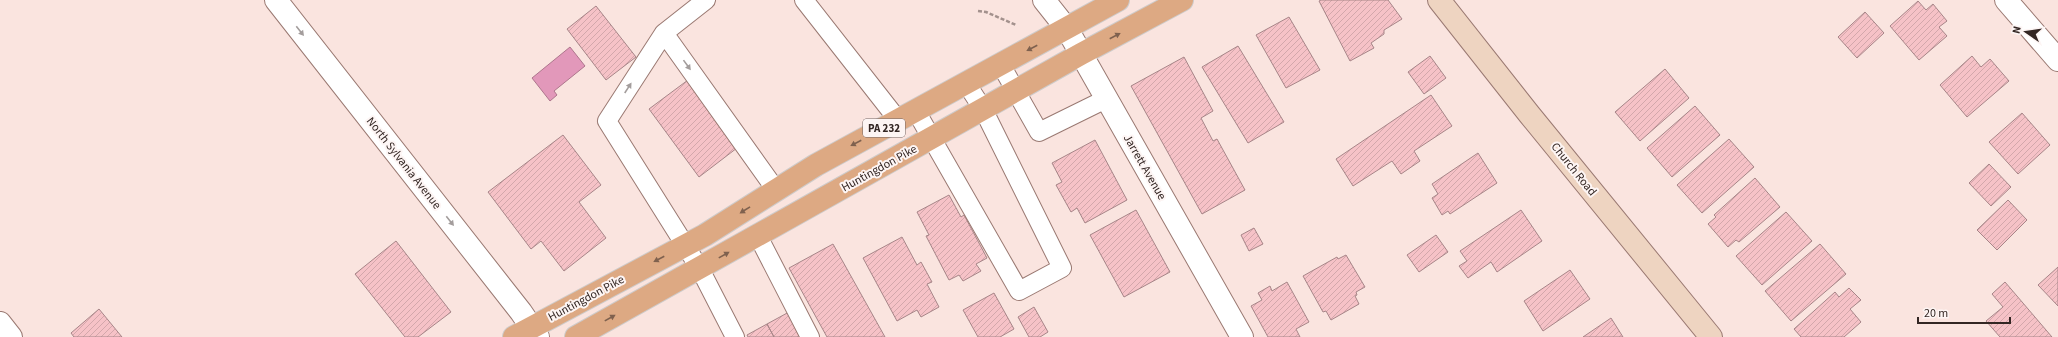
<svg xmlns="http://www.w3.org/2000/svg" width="2058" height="337" font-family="'Source Sans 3',sans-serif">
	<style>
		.water { fill: #e298ba; stroke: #ae768d }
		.building { fill: url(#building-hatch); stroke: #a78588 }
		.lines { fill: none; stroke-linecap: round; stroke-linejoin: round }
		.lane-casing { stroke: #9a7972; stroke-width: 20 }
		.street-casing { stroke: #9a7972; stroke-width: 24 }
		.secondary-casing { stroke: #9a7972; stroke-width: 24 }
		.primary-casing { stroke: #cecbca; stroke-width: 24 }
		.path { stroke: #a3918d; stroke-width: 2.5; stroke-dasharray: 4 2; stroke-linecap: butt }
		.lane { stroke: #fff; stroke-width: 18 }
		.street { stroke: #fff; stroke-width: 22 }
		.secondary { stroke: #eed4c1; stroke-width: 22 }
		.primary { stroke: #dda983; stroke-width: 22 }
		.oneway { fill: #a39d9c }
		.oneway2 { fill: #7f614e }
		.labels { text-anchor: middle; stroke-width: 4; stroke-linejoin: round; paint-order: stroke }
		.shield { fill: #fdf5f4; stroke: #706462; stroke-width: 1 }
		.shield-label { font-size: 11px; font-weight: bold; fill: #332623 }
		.street-label { font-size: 12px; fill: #332623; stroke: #fdf5f4 }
	</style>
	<defs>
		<pattern id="building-hatch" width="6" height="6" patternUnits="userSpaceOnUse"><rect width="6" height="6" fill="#f6c2c7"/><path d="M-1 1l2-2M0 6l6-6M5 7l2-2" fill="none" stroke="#d3a7ab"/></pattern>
	</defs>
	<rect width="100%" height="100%" fill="#fae4df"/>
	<path class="water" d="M570,47L585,66L554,91L557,95L550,101L532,78Z"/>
	<path class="building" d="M1321,0H1388L1402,19L1384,30V34L1371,43L1374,48L1350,61L1319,1Z
		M1918,1L1926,10L1933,4L1947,21L1939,27L1947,36L1919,60L1890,26Z
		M596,6L636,57L606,80L567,29Z
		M1865,12L1884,33L1857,58L1838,37Z
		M1289,17L1320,70L1286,88L1256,35Z
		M1238,46L1284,122L1248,143L1202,67Z
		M1430,56L1446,78L1424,94L1408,72Z
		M1972,56L1981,67L1990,59L2009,81L1967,117L1940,85Z
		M1184,57L1213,111L1201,118L1213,141L1217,139L1245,190L1202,214L1131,86Z
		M1665,69L1689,98L1640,141L1615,112Z
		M688,80L737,148L699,177L649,109Z
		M1431,95L1452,126L1414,151L1420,161L1401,174L1392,161L1353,186L1336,159Z
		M1695,106L1720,135L1672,177L1647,148Z
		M2022,113L2050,145L2018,174L1989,142Z
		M563,135L601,185L579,202L606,238L564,271L541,241L531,249L488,192Z
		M1729,139L1754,167L1702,213L1677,185Z
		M1095,140L1127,200L1085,223L1077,208L1071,212L1056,185L1062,182L1052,163Z
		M1478,153L1497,183L1450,214L1448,211L1442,215L1432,198L1438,194L1432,184Z
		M1989,164L2011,187L1991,206L1969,183Z
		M1755,178L1780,207L1739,242L1736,240L1728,247L1708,224L1716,217L1714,215Z
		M949,195L961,217L964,215L987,258L976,264L981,271L963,281L959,275L949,280L926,236L929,235L917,212Z
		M2008,200L2027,220L1997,250L1977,230Z
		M1136,210L1170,272L1124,297L1090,235Z
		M1521,210L1542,241L1497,272L1491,262L1468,278L1459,266L1467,261L1460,251Z
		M1786,212L1812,241L1762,285L1736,256Z
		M1254,228L1263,244L1249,251L1241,235Z
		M1436,235L1448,252L1419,272L1407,255Z
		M902,237L917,265L921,262L932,282L927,284L939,307L921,317L917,310L897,321L863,258Z
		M396,241L451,312L418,337H405L355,274Z
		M833,244L885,337H827L789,268Z
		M1820,244L1846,274L1791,321L1765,291Z
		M1346,255L1365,287L1356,292L1357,295L1355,296L1359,304L1331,320L1326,311L1323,312L1303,276L1337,257L1338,259Z
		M2058,267V306L2038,285Z
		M1570,270L1590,299L1543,331L1524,301Z
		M1287,282L1309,322L1296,329L1300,337H1268L1251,306L1262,300L1258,293L1270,286L1272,291Z
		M2005,282L2052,337H2000L1986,321L2003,307L1992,294Z
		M1849,288L1861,300L1850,309L1861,322L1844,337H1801L1794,329L1835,292L1839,297Z
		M994,293L1014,329L1000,337H978L963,310Z
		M1034,307L1048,332L1040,337H1029L1018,317Z
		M99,309L122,337H74L71,333Z
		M789,312L802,337H774L767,324Z
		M1611,318L1623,337H1583Z
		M767,324L774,337H748L747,335Z"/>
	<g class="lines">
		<g class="lane-casing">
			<path id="lane" d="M706,0L664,33L607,121L700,269L735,337
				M804,0L898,120
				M664,33L776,190
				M1001,65L1039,132L1106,99
				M916,111L1019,291L1062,268L983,109L966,83
				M758,236L810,337"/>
		</g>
		<g class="street-casing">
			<path id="street" d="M276,0L521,312L538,337
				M1044,0L1067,29L1242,337
				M2006,0L2058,60
				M0,323L11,337"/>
		</g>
		<g class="secondary-casing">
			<path id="secondary" d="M1439,0L1529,114L1711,337"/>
		</g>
		<g class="primary-casing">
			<path id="primary" d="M514,337L705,235L816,165L1118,0
				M576,337L1081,54L1182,0"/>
		</g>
		<path class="path" d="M978,11L986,12L1016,25"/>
		<use href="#lane" class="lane"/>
		<use href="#street" class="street"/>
		<use href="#secondary" class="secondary"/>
		<use href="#primary" class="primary"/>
	</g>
	<defs><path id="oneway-solid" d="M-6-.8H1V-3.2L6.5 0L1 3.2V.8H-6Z"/></defs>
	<g class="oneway">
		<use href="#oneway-solid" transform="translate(300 31) rotate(52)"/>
		<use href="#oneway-solid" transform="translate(687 65) rotate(54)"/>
		<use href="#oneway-solid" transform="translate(628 88) rotate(-57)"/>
		<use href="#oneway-solid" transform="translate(450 221) rotate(52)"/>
	</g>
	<g class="oneway2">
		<use href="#oneway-solid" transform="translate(1115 36) rotate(-28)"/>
		<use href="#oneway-solid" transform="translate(1032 48) rotate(152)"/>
		<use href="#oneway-solid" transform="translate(856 143) rotate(152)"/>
		<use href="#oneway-solid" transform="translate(745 210) rotate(148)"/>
		<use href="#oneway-solid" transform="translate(724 255) rotate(-29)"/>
		<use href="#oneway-solid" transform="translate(659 259) rotate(152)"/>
		<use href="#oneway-solid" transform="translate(610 318) rotate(-29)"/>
	</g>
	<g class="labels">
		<rect class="shield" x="863" y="119" width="42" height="18" rx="3"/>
		<g class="shield-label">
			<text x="884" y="132">PA 232</text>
		</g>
		<g class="street-label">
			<text transform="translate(404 163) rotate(52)" y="4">North Sylvania Avenue</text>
			<text transform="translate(1145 167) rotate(60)" y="4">Jarrett Avenue</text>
			<text transform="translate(879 168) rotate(-29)" y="4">Huntingdon Pike</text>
			<text transform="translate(1574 169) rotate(51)" y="4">Church Road</text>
			<text transform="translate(586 298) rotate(-28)" y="4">Huntingdon Pike</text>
		</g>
	</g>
	<g transform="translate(2026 32) rotate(283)" stroke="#fdf5f4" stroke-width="3" paint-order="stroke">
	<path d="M0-3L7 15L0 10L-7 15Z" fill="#332623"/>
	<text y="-6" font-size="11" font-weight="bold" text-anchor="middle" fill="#332623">N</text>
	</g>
	<path d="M1918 317v6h92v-6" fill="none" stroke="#332623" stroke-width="2"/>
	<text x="1924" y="317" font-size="12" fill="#332623" stroke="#fdf5f4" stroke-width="3" paint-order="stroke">20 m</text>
</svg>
